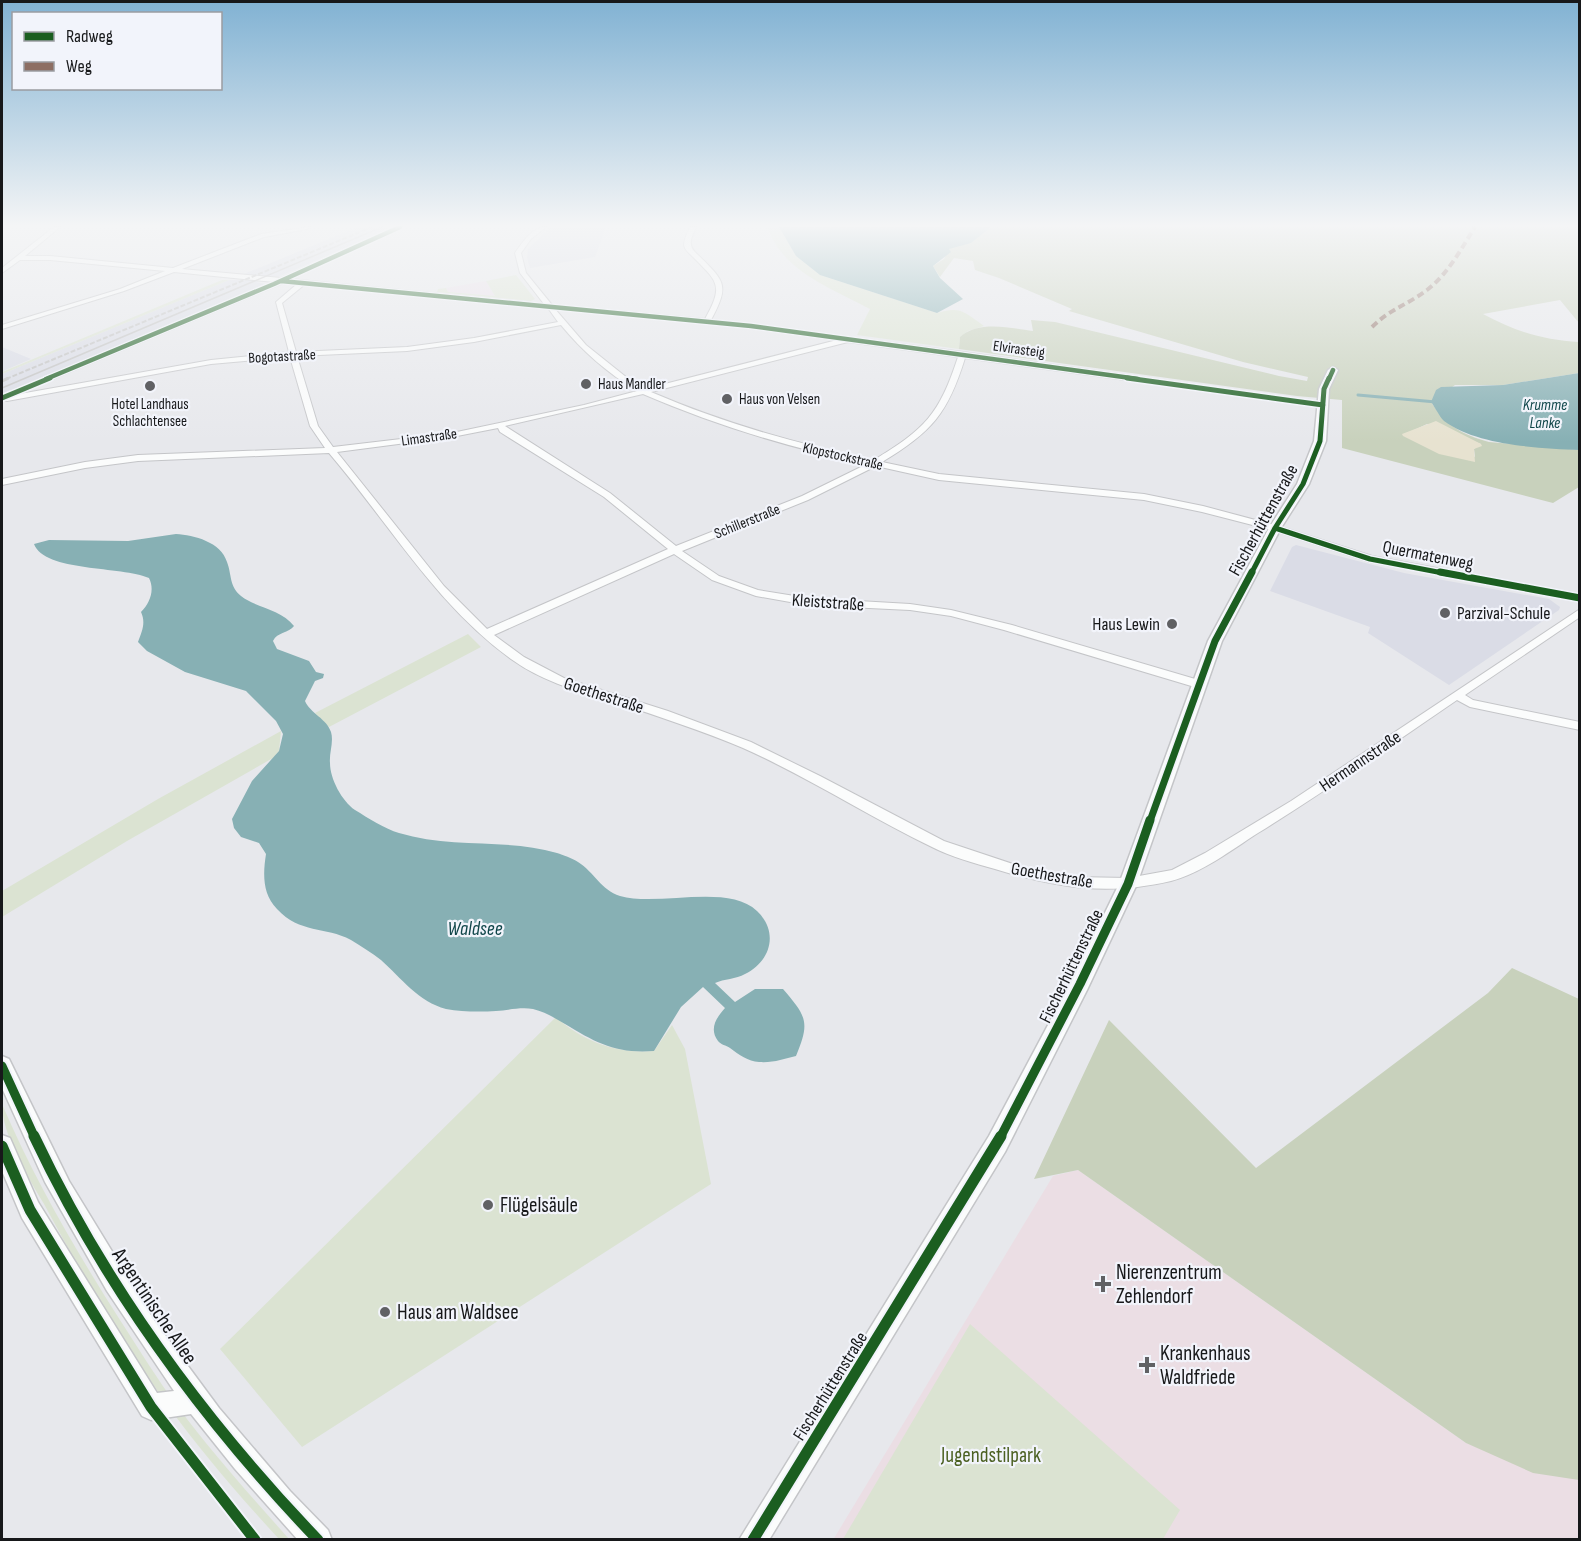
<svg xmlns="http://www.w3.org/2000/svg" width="1581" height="1541" font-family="'Sofia Sans Condensed',sans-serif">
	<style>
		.built { fill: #dadce6 }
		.industrial { fill: #e9dee9 }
		.medical { fill: #ebdee4 }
		.green { fill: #dbe3d2 }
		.forest { fill: #c8d1bc; fill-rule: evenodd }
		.sand { fill: #e7e2d0 }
		.water { fill: #87b0b4 }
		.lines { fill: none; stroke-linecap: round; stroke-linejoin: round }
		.stream { stroke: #87b0b4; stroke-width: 3 }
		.street-casing { stroke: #c4c5c8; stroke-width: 2 }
		.secondary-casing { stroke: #c4c5c8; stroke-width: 3 }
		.street { fill: #fbfcfc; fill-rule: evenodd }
		.secondary { fill: #fbfcfc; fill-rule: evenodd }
		.tram { stroke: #c2c2c2; stroke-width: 1.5 }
		.rail-far1 { stroke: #c2c2c2; stroke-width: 2; stroke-dasharray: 5 2; stroke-linecap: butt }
		.rail { stroke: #c2c2c2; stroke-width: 3; stroke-dasharray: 7 3; stroke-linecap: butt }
		.quiet { stroke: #8d6e63; stroke-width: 4; stroke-dasharray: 7 4; stroke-linecap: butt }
		.cycleway-far4-casing { stroke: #f2f4fb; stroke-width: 7 }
		.cycleway-far3-casing { stroke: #f2f4fb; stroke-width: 8 }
		.cycleway-far2-casing { stroke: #f2f4fb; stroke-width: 10 }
		.cycleway-far1-casing { stroke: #f2f4fb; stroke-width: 13 }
		.cycleway-casing { stroke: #f2f4fb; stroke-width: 15 }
		.cycleway-far4 { stroke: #1b5e20; stroke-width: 4.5 }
		.cycleway-far3 { stroke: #1b5e20; stroke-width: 5 }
		.cycleway-far2 { stroke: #1b5e20; stroke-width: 7 }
		.cycleway-far1 { stroke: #1b5e20; stroke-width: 9 }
		.cycleway { stroke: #1b5e20; stroke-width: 11 }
		.poi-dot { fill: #606164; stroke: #f2f4fb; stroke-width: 2 }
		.labels { text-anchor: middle; stroke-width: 4.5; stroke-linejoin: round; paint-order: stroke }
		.far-street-label { font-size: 15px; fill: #17181a; stroke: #f2f4fb }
		.far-poi-label { font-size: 15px; fill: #17181a; stroke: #f2f4fb; text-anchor: start }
		.far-water-label { font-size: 16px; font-style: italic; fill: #10464a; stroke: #f2f4fb }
		.street-label { font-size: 18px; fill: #17181a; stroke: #f2f4fb }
		.poi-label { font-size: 18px; fill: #17181a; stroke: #f2f4fb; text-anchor: start }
		.water-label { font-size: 20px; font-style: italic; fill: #10464a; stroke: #f2f4fb }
		.near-poi-label { font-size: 21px; fill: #17181a; stroke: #f2f4fb; text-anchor: start }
		.near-street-label { font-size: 21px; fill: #17181a; stroke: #f2f4fb }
		.near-park-label { font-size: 21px; fill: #4c6123; stroke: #f2f4fb }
	</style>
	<rect width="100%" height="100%" fill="#e7e8ec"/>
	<path class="built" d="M358,227H393L278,277L270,276L256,282L265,284L2,394V374L229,280H243L254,275L244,274Z
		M551,227H606L595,257L530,268L527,258L528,249Z
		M2,347L31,359L3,371Z
		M1296,545L1404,573L1549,599L1560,607L1559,610L1449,685L1368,633L1370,627L1270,591L1292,547Z"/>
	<path class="industrial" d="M486,281L495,296L448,292L446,288Z"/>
	<path class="medical" d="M1078,1170L1466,1443L1579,1480V1539L833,1540L1053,1176Z"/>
	<path class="green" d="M768,227H779L796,256L820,275L937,313C961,306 964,312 984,326L968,331L960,337L959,349L857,335L870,309C833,289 781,271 768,227Z
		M516,275L535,299L531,301L437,292L438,289L446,288L448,292L495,296L486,281Z
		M222,280H229L2,374V372Z
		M468,634L481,647L329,727L315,713Z
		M281,731L279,751L273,758L127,841L2,917V891L158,799Z
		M556,1017C583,1042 618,1054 654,1051L672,1025L685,1049L711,1184L302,1447L220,1349Z
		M2,1104C34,1179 76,1251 120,1320C139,1349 157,1379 178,1407C212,1453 251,1496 289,1539H279C241,1498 204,1455 171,1410C124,1344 82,1275 44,1204C28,1177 2,1135 2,1104Z
		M970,1324L1180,1510L1163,1539H843Z"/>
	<path class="forest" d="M991,227H1579V323L1560,300L1483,314C1514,331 1543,340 1579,342V373L1503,385H1455L1431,402C1447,426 1461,434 1489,442L1579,450V487L1553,503L1342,448V400L1297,396L959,349L960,337C978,320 1011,328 1033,331L1031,320L1055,322L1279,376L1307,381L1308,377L1243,362L1069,311L1072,309L999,278L975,270L973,261L954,258L940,277L933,266L944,259L949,249L955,245L967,244ZM1427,424L1481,444L1474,449L1475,457L1414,430Z
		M1512,968L1579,999V1480L1533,1473L1466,1443L1078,1170L1034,1179L1109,1020L1256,1168L1488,993Z"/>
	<path class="sand" d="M1436,421L1481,444L1482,446L1474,449L1475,462L1439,454L1403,436L1402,434Z"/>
	<path class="water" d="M779,227H991L971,243L949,249L951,252L933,266L940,278L963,299L937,313L820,275L796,256Z
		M1579,373V450C1539,448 1478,446 1444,421C1439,416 1435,407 1431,402L1436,390L1441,387L1503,385Z
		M176,534C194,535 221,542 227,562C232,575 229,586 241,596C256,608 281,609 294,626C289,633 277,632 273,641L277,649L309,661L316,672L324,674L323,678L315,681L305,701C310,713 327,719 331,732C334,742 329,753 330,763C330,779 342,801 355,810C368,818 385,829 399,833C451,849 506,838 557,853C563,855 572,858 578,862C594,872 601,890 620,896C658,907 728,883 757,911C779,932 771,961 745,974C736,979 724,979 715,983L735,1002L755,989H783C807,1017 810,1022 796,1056C784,1059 773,1063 759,1062C748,1061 739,1055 730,1048C726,1045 721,1045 718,1041C709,1029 716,1018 725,1008L703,987L681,1007L654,1051C617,1054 596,1043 565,1024C555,1018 545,1012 533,1009C521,1007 508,1010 496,1011C481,1012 462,1012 446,1009C419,1002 401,978 381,960C372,953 361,946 351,940C325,926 300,934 277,909C262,894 263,873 266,854L259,843L241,837L234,828L232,819L252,781L279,751L283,734L276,721L246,691L185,672L147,651L138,642C142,631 146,623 141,612C150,603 155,590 149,578C122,566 44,572 34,544L49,540L128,541Z"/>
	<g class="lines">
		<path class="stream" d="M1358,395L1436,402"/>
		<g class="street-casing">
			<path id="street" d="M54,227H60L25,256H50L173,268L261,234L310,227L307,229L264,237L182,269L281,278L396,227H403L290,279L544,304L520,273L515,253C522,243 532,227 546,227L531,239L521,253L526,273L552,305L705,319C724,285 718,282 692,256C689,253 685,250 684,245C684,239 688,232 690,227H696C694,232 690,239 691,244C691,249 695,252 699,256C726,282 729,286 711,320L963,352L1323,403L1327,405L1323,407L965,358C948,413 932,432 882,462L939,474L1144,494L1203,506L1278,526L1372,556L1580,595V601L1370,562L1272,530L1202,512L1144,500L939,480L876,466L808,500L682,551L719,576L758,590L807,598L910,604L951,610L1012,625L1202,681L1204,684L1202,687L1198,688L1004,630L951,616L910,610L807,605L756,596L712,580L674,554L494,635L524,657L564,678L668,711L751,742L820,776L944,841L1022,867L1074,877L1128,878L1172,870L1205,853L1291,801L1580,609V617L1465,695L1473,700L1580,722V730L1470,707L1457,700C1391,745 1326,791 1258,833C1233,849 1200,874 1171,881C1107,896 1057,888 995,869C974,863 951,857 932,847C868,816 808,777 743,748C703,731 660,717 618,703C582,692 545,683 514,661C437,607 389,523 329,453L138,461L85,468L2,485V479L85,462L138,455L325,448L310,426L290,357L211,364L7,401L2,399V395H14L10,393L11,391L274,282L174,272L124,291L2,329V325L120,289L165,271L50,260H20L2,273V268ZM283,283L297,284L276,302L289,352L211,360L14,395ZM304,285L548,308L558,322L474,338L407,347L296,352L282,303ZM555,309L751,328L837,340L645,389L626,377L586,345ZM561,325C583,352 608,373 637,391L584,405L452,433L333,447L318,426L297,356L407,351L474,342ZM848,342L958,357C939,415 925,429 874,460C797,444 723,423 651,392ZM643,394C715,425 790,448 867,464L802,496L676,546L610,493L505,426ZM498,428L500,432L604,497L668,549L487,629L444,586L337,452L452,437Z"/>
		</g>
		<g class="secondary-casing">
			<path id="secondary" d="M1333,367L1338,370L1329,389L1326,441L1309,484L1281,528L1222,641L1137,884L1087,990L1005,1152L769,1540H739L989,1136L1073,978L1119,884L1208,641L1269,528L1297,484L1314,441L1319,389L1328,370Z
				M2,1056L9,1059L69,1181L154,1320L219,1408L290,1491L328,1530L332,1540H298L235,1469L191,1414L151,1420L142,1416L22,1218L2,1171V1135L10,1138L38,1202L157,1393L174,1391L107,1291L45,1182L2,1088Z"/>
		</g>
		<use href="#street" class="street"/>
		<use href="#secondary" class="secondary"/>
		<path class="tram" d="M2,388L382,227"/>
		<path class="rail-far1" d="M6,379L372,227"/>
		<path class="rail" d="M2,381L9,378"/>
		<path class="quiet" d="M1372,327C1390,309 1407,305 1427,290C1448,274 1461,249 1475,227"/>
		<g class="cycleway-far4-casing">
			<path id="cycleway-far4" d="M281,281L751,326L1138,379
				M46,379L274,284L400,227
				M1329,379L1333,370"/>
		</g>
		<g class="cycleway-far3-casing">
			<path id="cycleway-far3" d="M1127,378L1323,405
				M2,398L50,378
				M1275,528L1370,559L1448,574
				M1251,574L1275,528L1303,484L1320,441L1324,389L1329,378"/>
		</g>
		<g class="cycleway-far2-casing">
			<path id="cycleway-far2" d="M1440,572L1580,598
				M1150,821L1215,641L1252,572"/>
		</g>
		<g class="cycleway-far1-casing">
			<path id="cycleway-far1" d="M2,1066L35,1138
				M1000,1138L1080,984L1128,884L1150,820"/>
		</g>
		<g class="cycleway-casing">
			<path id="cycleway" d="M34,1136C105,1286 204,1421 318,1540
				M2,1146L30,1210L151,1407L255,1540
				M753,1540L1001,1136"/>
		</g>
		<use href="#cycleway-far4" class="cycleway-far4"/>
		<use href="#cycleway-far3" class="cycleway-far3"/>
		<use href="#cycleway-far2" class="cycleway-far2"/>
		<use href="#cycleway-far1" class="cycleway-far1"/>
		<use href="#cycleway" class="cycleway"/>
	</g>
	<linearGradient id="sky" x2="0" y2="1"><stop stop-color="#81b2d3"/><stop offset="0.51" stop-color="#f4f5f6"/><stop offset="1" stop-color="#f4f5f6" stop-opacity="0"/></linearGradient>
	<rect width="1581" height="442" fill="url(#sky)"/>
	<g class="poi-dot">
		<circle cx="586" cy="384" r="6"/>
		<circle cx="150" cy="386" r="6"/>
		<circle cx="727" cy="399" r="6"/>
		<circle cx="1445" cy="613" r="6"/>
		<circle cx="1172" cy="624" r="6"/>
		<circle cx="488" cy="1205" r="6"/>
		<path d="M1100 1275h6v6h6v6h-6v6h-6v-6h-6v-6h6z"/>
		<circle cx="385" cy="1312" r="6"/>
		<path d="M1144 1356h6v6h6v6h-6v6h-6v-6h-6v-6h6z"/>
	</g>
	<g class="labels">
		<g class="far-street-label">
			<text transform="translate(1019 349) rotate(8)" y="5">Elvirasteig</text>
			<text transform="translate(282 356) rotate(-3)" y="5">Bogotastraße</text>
			<text transform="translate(429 437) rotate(-8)" y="5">Limastraße</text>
			<text transform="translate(843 456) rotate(13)" y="5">Klopstockstraße</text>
			<text transform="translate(747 521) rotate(-22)" y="5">Schillerstraße</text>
		</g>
		<g class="far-poi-label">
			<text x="598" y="389">Haus Mandler</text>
			<text x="739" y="404">Haus von Velsen</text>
			<text x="150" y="409" text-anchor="middle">Hotel Landhaus<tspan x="150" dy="17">Schlachtensee</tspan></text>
		</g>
		<g class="far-water-label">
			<text x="1545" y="410">Krumme<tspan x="1545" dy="18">Lanke</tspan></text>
		</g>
		<g class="street-label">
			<text transform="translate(1263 520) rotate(-61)" y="6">Fischerhüttenstraße</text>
			<text transform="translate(1428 555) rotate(11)" y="6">Quermatenweg</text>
			<text transform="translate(828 602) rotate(4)" y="6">Kleiststraße</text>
			<text transform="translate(604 695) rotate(18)" y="6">Goethestraße</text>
			<text transform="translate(1360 761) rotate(-34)" y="6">Hermannstraße</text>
			<text transform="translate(1052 875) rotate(10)" y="6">Goethestraße</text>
			<text transform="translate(1071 966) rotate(-64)" y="6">Fischerhüttenstraße</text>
			<text transform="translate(830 1386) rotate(-58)" y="6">Fischerhüttenstraße</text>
		</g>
		<g class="poi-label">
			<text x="1457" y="619">Parzival-Schule</text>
			<text x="1160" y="630" text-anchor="end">Haus Lewin</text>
		</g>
		<g class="water-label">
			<text x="475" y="935">Waldsee</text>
		</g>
		<g class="near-poi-label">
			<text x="500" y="1212">Flügelsäule</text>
			<text x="1116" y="1279">Nierenzentrum<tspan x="1116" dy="24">Zehlendorf</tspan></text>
			<text x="397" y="1319">Haus am Waldsee</text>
			<text x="1160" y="1360">Krankenhaus<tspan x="1160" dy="24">Waldfriede</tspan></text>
		</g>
		<g class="near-street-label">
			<text transform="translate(155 1306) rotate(56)" y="7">Argentinische Allee</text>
		</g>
		<g class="near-park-label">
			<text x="991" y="1462">Jugendstilpark</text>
		</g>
	</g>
	<rect width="1581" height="1541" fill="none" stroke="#17181a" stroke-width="6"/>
	<rect x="12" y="12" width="210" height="78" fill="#f2f4fb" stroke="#9a9ca1" stroke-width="1.5"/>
	<rect x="24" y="32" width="30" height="9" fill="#1b5e20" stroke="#9a9ca1" stroke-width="1.5"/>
	<text x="66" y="42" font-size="18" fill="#17181a">Radweg</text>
	<rect x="24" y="62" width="30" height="9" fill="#8d6e63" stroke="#9a9ca1" stroke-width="1.5"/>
	<text x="66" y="72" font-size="18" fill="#17181a">Weg</text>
</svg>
